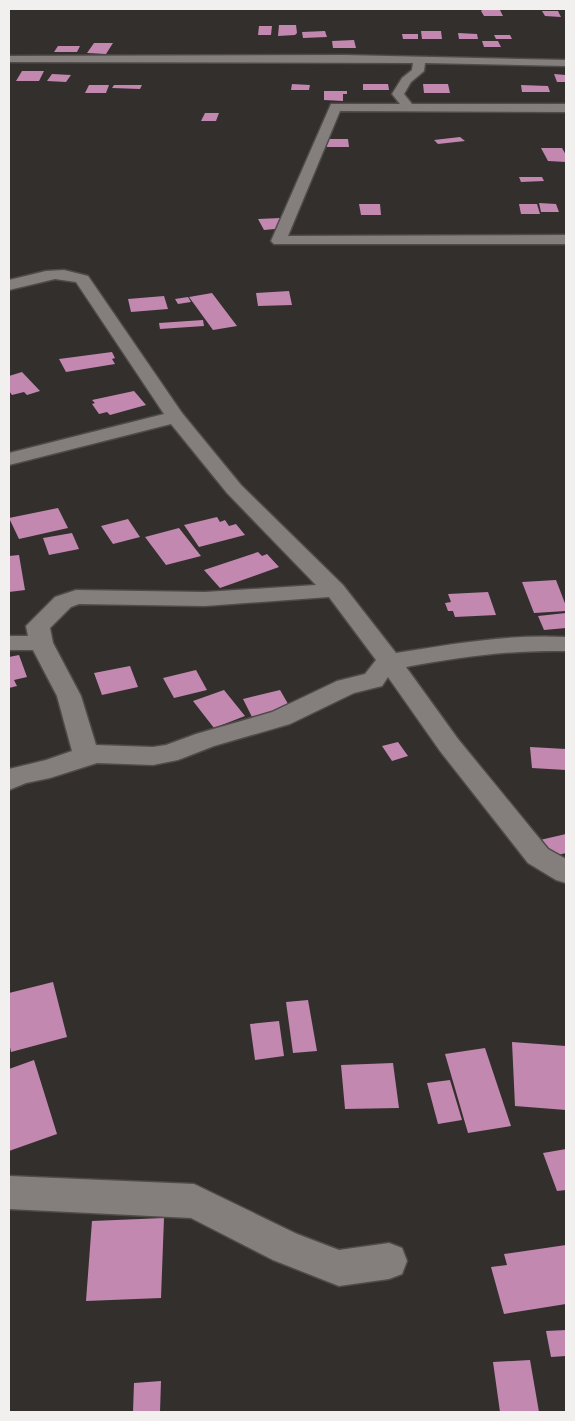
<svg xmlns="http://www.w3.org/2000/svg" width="575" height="1421" font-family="'Crimson Pro',serif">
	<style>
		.building { fill: #c288b0 }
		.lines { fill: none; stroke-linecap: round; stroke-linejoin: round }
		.minor-casing { stroke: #4f4b49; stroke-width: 3 }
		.minor { fill: #847f7c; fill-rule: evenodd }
	</style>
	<rect width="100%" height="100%" fill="#332f2d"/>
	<path class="building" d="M482,10H500L503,16H484L481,11Z
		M542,11H558L561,17L545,16Z
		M279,25H296L297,33L295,35L278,36Z
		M259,26H272L271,35H258Z
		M325,31L327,37L303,38L302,32Z
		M421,31H441L442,39H422Z
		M458,33L477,34L478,39H459Z
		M402,34H418V39H403Z
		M494,35H510L512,39H496Z
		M354,40L356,48H333L332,41Z
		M482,41H498L501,47H484Z
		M94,43H113L106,54L87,53Z
		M58,46H80L77,52H54Z
		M22,71H44L39,81H16Z
		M52,74L71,75L66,82L47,81Z
		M554,74L566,75V82H557Z
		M292,84L310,85L309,90H291Z
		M363,84H388L389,90H363Z
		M423,84H448L450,93H424Z
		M89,85H109L106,93H85Z
		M114,85H142L140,89L112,88Z
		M521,85L548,86L550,92H522Z
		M324,91H347V94H343V101L324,100Z
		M205,113H219L216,121H201Z
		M460,137L465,141L438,144L434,140Z
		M326,139H348L349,147H327Z
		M541,148H562L566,155V162L548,161Z
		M519,177H542L544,181L521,182Z
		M539,203L556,204L559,212H541Z
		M359,204H380L381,215H361Z
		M519,204H537L540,214H521Z
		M280,218L286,228L264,230L258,219Z
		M289,291L292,305L258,306L256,293Z
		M212,293L237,326L213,330L189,297Z
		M164,296L168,309L131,312L128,299Z
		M188,297L191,302L178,304L175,299Z
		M203,320L204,326L160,329L159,323Z
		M112,352L115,358L112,359L115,364L66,372L59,359Z
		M22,372L40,391L27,395L24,392L12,395L9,391V376Z
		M134,391L146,405L110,415L107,412L99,414L92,404L95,403L92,400Z
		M58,508L68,528L19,539L9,518Z
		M217,517L220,522L225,520L229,526L236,524L245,535L199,547L184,525Z
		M128,519L140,537L113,544L101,526Z
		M179,528L201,556L166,565L145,537Z
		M72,533L79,549L49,555L43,538Z
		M258,552L262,556L267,554L279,567L220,588L204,570Z
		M19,555L25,590L9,592V556Z
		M556,580L566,606V611L534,613L522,582Z
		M488,592L496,615L455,617L453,611H448L445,603L451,602L448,594Z
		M566,613V628L544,630L538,616Z
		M19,655L27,677L14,680L17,686L9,688V657Z
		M130,666L138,687L102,695L94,673Z
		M196,670L207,690L174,698L163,678Z
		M224,690L245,716L214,728L193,701Z
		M280,690L291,709L253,719L243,699Z
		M398,742L408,756L392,761L382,746Z
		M530,747L566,749V770L532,768Z
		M566,834V853L550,857L540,840Z
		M53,982L67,1037L11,1052L9,1042V993Z
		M308,1000L317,1051L293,1053L286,1002Z
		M279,1021L284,1056L255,1060L250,1024Z
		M512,1042L566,1046V1110L515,1106Z
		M485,1048L511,1126L468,1133L445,1054Z
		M34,1060L57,1134L9,1151V1069Z
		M393,1063L399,1108L345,1109L341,1065Z
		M450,1080L462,1120L438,1124L427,1083Z
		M566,1149V1190L557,1191L543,1153Z
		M164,1218L161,1298L86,1301L92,1221Z
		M566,1245V1304L504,1314L491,1267L507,1265L504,1254Z
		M566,1330V1356L551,1357L546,1331Z
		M530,1360L539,1412H500L493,1362Z
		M161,1381L160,1412H133L134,1383Z"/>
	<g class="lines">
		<g class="minor-casing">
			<path id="minor" d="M344,55L566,60V66L425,63L424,71L411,82L404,94L412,104H566V112L340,111L288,236L566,235V244H274L271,241L331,104H400L392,94L402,78L412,70L413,63L9,62V56Z
				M64,270L88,276L182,413L241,485L343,585L396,653C453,644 508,634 566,637V651C510,650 460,657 406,667L458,739L548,849L566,859V883L556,880L528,863L440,751L388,677L382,686L354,693L290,724L214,746L178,760L153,765L97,763L50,778L26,783L9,790V769L46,760L72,751L57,696L33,650H9V636H28L26,626L55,597L76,590L205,592L316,585L227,493L171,424L9,465V453L164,414L76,282L55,279L9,290V280L46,271ZM329,597L376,660L365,674L337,681L272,712L196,734L166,745L153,747L96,745L81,696L53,643L50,628L71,607L79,604L205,606Z
				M9,1176L194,1184L297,1234L339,1250L389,1243L402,1248L407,1261L402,1274L389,1279L339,1286L273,1260L191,1218L9,1209Z"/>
		</g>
		<use href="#minor" class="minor"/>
	</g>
	<rect width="575" height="1421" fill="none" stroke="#f2f0ee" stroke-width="20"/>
</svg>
